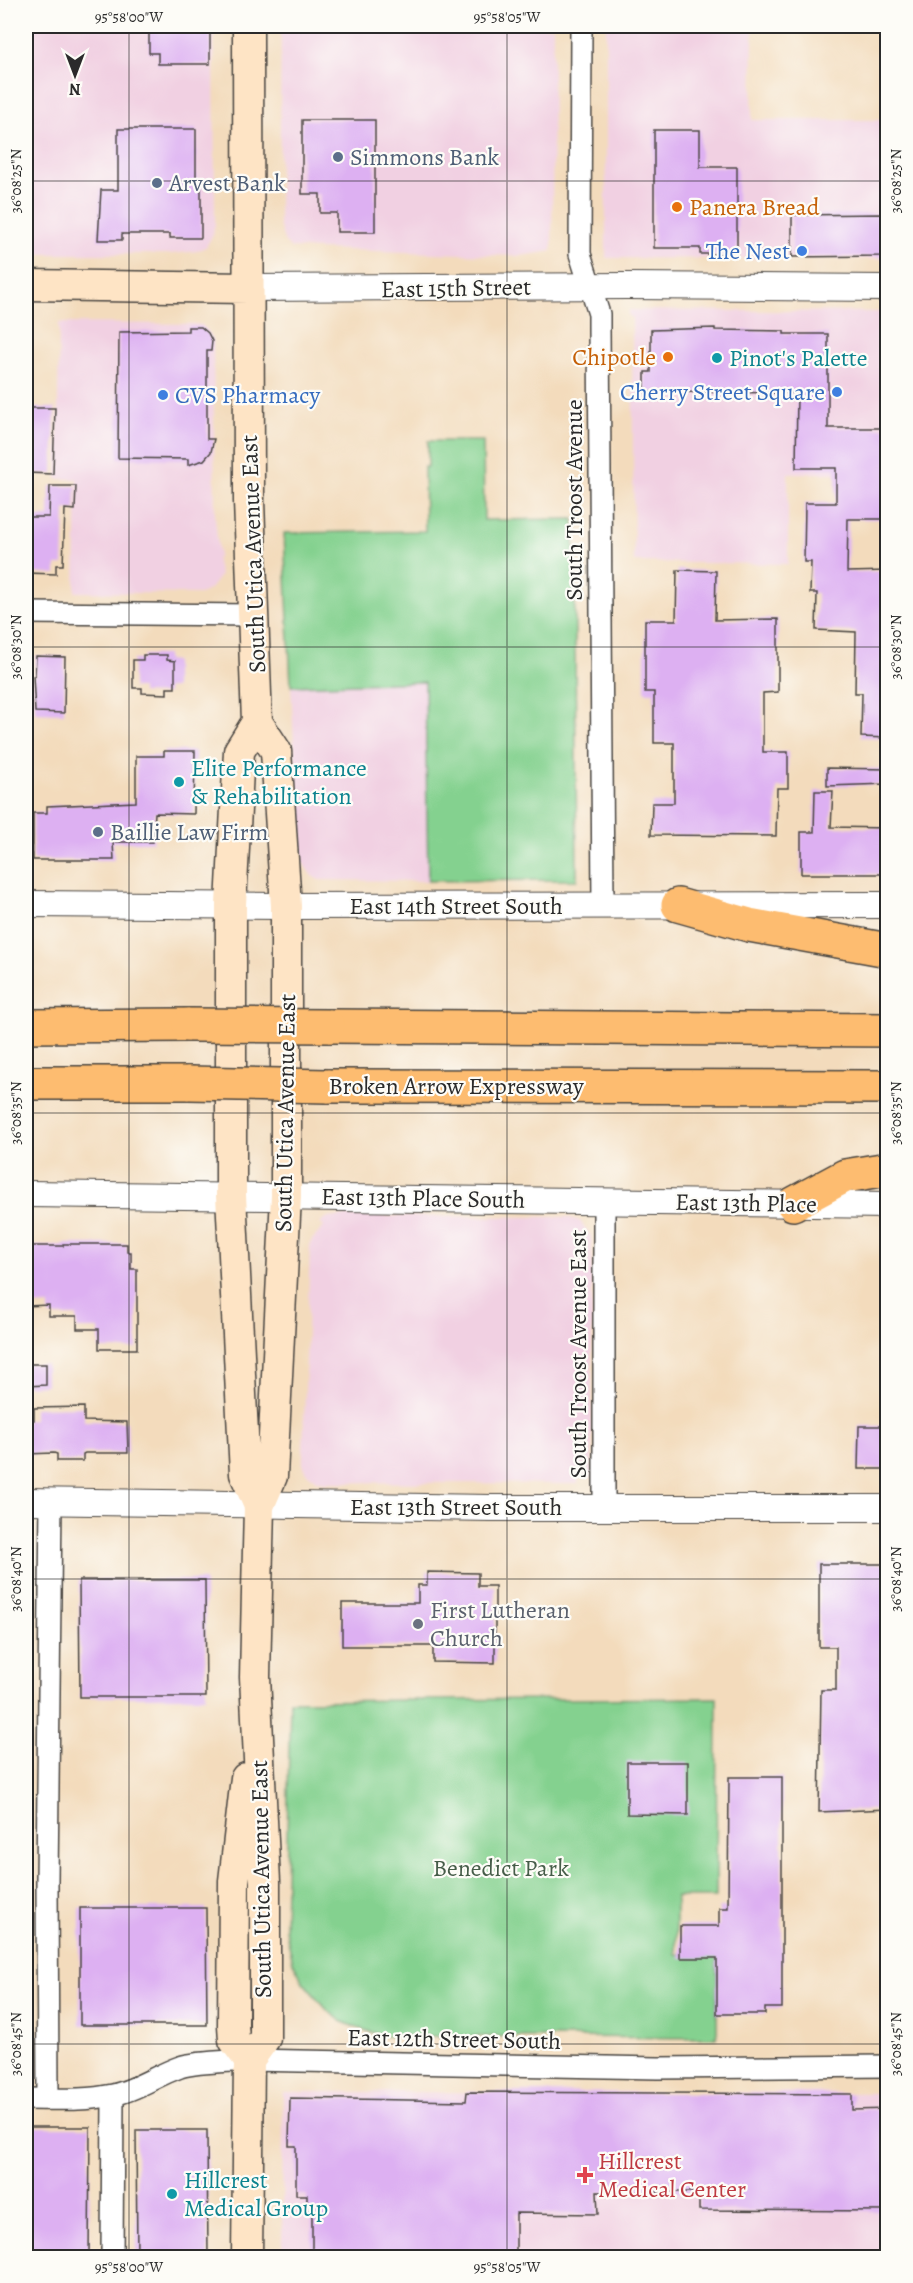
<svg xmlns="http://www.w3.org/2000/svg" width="913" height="2283" font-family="Alegreya,serif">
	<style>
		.built { fill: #f1d0e2 }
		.green { fill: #84d18f; stroke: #587e5d; stroke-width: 1.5 }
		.building { fill: #ddb0f2 }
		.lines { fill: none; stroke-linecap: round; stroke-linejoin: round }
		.minor-casing { stroke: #494541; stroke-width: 24 }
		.tertiary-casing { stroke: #494541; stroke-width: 28 }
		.secondary-casing { stroke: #494541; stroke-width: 33 }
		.motorway-casing { stroke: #494541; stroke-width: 36 }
		.minor { stroke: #fff; stroke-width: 21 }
		.tertiary { stroke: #fff; stroke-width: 26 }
		.secondary { stroke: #fee4c5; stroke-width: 30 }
		.motorway { stroke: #fdbc6f; stroke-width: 33 }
		.motorway-bridge-casing { stroke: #494541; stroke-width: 36; stroke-linecap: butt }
		.motorway-bridge { stroke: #fdbc6f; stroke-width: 33 }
		.ticks { fill: none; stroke: #2b2b2b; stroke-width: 1.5; stroke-opacity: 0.45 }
		.service-dot { fill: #5c6f8a; stroke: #fdfcf7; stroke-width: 2 }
		.food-dot { fill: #e8710a; stroke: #fdfcf7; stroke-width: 2 }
		.shop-dot { fill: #3f7fe0; stroke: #fdfcf7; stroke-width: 2 }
		.culture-dot { fill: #0f9aa8; stroke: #fdfcf7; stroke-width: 2 }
		.worship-dot { fill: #6b7280; stroke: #fdfcf7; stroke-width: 2 }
		.health-dot { fill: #e0444e; stroke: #fdfcf7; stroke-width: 2 }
		.labels { text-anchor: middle; stroke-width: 4.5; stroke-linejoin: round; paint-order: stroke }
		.service-label { font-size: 24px; fill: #4e5e75; stroke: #fdfcf7; text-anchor: start }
		.food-label { font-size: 24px; fill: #c56008; stroke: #fdfcf7; text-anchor: start }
		.shop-label { font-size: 24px; fill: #366cbe; stroke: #fdfcf7; text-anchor: end }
		.street-label { font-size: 24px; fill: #2b2b2b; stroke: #fdfcf7 }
		.culture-label { font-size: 24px; fill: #0d838f; stroke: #fdfcf7; text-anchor: start }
		.worship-label { font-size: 24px; fill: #5b616d; stroke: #fdfcf7; text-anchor: start }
		.park-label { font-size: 24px; fill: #465d49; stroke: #fdfcf7 }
		.health-label { font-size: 24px; fill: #be3a42; stroke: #fdfcf7; text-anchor: start }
		.neatline { fill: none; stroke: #2b2b2b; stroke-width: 2 }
		.ticks-label { font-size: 15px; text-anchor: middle; fill: #2b2b2b }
	</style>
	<rect width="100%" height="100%" fill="#fdfcf7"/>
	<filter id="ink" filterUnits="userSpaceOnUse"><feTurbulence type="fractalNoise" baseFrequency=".0167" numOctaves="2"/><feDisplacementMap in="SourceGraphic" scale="12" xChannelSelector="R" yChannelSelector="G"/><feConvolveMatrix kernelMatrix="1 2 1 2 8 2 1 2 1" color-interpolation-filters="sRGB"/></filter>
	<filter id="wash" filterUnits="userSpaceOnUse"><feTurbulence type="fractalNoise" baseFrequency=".008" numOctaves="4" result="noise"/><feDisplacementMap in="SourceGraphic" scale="24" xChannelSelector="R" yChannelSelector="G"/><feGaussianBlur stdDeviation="1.35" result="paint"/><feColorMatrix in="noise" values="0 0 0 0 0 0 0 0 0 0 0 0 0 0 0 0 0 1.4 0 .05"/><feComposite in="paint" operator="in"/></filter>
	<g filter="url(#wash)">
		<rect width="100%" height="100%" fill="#f3dbbc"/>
		<path class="built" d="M26,26H214L215,224L212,236L206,247L197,251L170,254H26Z
			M281,26L553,27L552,251L519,256L291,248L285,243L279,224Z
			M606,26H753L752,120H883V259L606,258Z
			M629,310L887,312V473H788V564L634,562L632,317L628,315Z
			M59,323L192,324L202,325L207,330L213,339L215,517L219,557L216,558L220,576L210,589L200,594L75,592L77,479H57Z
			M425,682L428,881L319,880L312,876L300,859L291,686Z
			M343,1216L567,1217L580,1221L591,1236L592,1246V1478H578V1484L324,1482L316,1480L307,1473L303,1464V1451L310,1247L312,1240L324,1227L320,1223L328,1218Z
			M283,2092L887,2093V2257L282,2258Z"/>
		<path class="green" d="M428,441H483L484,520L574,519L577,880L428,881L425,682L291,686L284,533L425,531L424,467H428Z
			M717,1698L716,1897H676V1954L717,1955V2038L385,2036L357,2028L343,2022L328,2011L303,1982L293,1962L285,1929L290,1701Z"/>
		<g id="blocks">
			<path class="building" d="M149,32H210V64H158V53H149Z
				M302,120H375V232H337V213H320V194H302Z
				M118,129H196V185H201V238H170V234H122V240H98L101,190H118Z
				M654,130H700V167H737V254H700V248H654Z
				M882,214V256L792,257V215Z
				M188,327H201L208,333L212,341L211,351H207V439H214L211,452L204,460L188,465V459L118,458L119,332L188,331Z
				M715,328V330L784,331V334H828V428H888V519H848L847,572L888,571V738L861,737L862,693H855L856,632L816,630L817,593H810L811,562H804L805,503H836V468H796L797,393L645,392V372H651V330Z
				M26,408H55L53,474L26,473Z
				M50,486H76L75,510L65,509L63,565H56V574L26,573V517H49Z
				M677,570L716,571L715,620L778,619V692L763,693V752H788V788H777L776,836L651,835L652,803H674V743H654V692H645V620H676Z
				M143,655H167V660L175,661V688H167V694L142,693V688H133V660H143Z
				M36,656L65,657L64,713L35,712L33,676H35Z
				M164,751H195L194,814L155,813L153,842H113L114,860H33V813H47V806L136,802V756H164Z
				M827,768L888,769V784L827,786Z
				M815,791H833L831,827L888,828V874H801V832H814Z
				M63,1244H127V1252H131V1269H137V1349H99V1329H77V1316H49V1305L26,1306V1246H63Z
				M26,1364H46V1385L26,1386Z
				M84,1407V1421L127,1422L128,1453H85L83,1454V1461H57V1454L54,1453L26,1454V1420H34V1408Z
				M859,1426H888V1469H858Z
				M819,1564H888V1809L819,1812L821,1690H836V1647H819Z
				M427,1572L478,1573V1586H495V1663L433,1662V1646H342V1603H418V1585H427Z
				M79,1580H205L206,1697H80Z
				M627,1762H688V1815L627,1814Z
				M729,1777H782V2008H765V2014H717V1958H680V1926H719V1908H728Z
				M80,1908H206L207,2025H80Z
				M467,2092L852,2094V2110L888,2109V2211L699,2210V2192H597L598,2214L516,2213V2258H312V2211H307V2195H296V2146H289L290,2098L466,2101Z
				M26,2127H90L89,2258H26Z
				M136,2130H207L208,2258H137Z"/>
		</g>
	</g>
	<g filter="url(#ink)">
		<use href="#blocks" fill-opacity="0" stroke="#494541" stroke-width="1.5"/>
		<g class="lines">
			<g class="minor-casing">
				<path id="minor" d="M581,26L580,254L599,314V327L603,905
					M26,613L254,615
					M604,1202V1507
					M26,2099C54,2099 85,2101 113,2095C137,2090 157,2075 180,2067C200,2061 228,2062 249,2060L658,2068L888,2066
					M48,2099L47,1882L51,1501
					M112,2258L113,2095"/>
			</g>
			<g class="tertiary-casing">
				<path id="tertiary" d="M248,288L627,286L888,288
					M26,904L286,906L888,905
					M26,1194L888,1205
					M26,1501L491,1508H888"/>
			</g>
			<g class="secondary-casing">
				<path id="secondary" d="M26,285L248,288
					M257,722L239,751L231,905V1195L245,1474L259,1506
					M246,1778L234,1881L233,2025L234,2040L249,2060
					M247,2258L249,2060L265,2038V1882L255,1677L259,1506L272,1476L286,1196V906L276,751L257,722L249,501L248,26"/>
			</g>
			<g class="motorway-casing">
				<path id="motorway" d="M678,905L749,925L888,950
					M26,1026L189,1025
					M328,1026L888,1030
					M26,1083H189
					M327,1086L888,1087
					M793,1204L845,1176L888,1169"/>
			</g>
			<use href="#minor" class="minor"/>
			<use href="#tertiary" class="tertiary"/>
			<use href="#secondary" class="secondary"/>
			<use href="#motorway" class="motorway"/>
			<g class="motorway-bridge-casing">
				<path id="motorway-bridge" d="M189,1025L328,1026
					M189,1083L327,1086"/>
			</g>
			<use href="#motorway-bridge" class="motorway-bridge"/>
		</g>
	</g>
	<path class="ticks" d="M129,26V2258M507,26V2258M884,26V2258M26,181H888M26,647H888M26,1113H888M26,1579H888M26,2044H888"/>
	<g class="service-dot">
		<circle cx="338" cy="157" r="6"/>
		<circle cx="157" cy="183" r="6"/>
		<circle cx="98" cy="832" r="6"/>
	</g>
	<g class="food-dot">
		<circle cx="677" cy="207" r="6"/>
		<circle cx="668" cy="357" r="6"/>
	</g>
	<g class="shop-dot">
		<circle cx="802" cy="251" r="6"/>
		<circle cx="837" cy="392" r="6"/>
		<circle cx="163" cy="395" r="6"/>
	</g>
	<g class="culture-dot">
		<circle cx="717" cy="358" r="6"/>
		<circle cx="179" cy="782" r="6"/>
		<circle cx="172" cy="2194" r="6"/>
	</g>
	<circle class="worship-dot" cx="418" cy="1624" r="6"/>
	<path class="health-dot" d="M582 2166h6v6h6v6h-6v6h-6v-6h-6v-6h6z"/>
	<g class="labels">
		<g class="service-label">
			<text x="350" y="165">Simmons Bank</text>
			<text x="169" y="191">Arvest Bank</text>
			<text x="110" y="840">Baillie Law Firm</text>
		</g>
		<g class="food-label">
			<text x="689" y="215">Panera Bread</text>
			<text x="656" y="365" text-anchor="end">Chipotle</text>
		</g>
		<g class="shop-label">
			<text x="790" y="259">The Nest</text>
			<text x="825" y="400">Cherry Street Square</text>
			<text x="175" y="403" text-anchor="start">CVS Pharmacy</text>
		</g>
		<g class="street-label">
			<text transform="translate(456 288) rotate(-1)" y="8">East 15th Street</text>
			<text transform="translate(574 500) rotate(-90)" y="8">South Troost Avenue</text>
			<text transform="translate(253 554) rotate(-92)" y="8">South Utica Avenue East</text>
			<text x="456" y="914">East 14th Street South</text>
			<text x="456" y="1094">Broken Arrow Expressway</text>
			<text transform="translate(285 1113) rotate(-89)" y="8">South Utica Avenue East</text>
			<text transform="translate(423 1198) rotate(1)" y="8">East 13th Place South</text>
			<text transform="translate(746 1203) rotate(1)" y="8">East 13th Place</text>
			<text transform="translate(578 1354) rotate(-90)" y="8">South Troost Avenue East</text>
			<text x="456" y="1515">East 13th Street South</text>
			<text transform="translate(261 1879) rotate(-91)" y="8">South Utica Avenue East</text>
			<text transform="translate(454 2039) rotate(1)" y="8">East 12th Street South</text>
		</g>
		<g class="culture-label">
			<text x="729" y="366">Pinot's Palette</text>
			<text x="191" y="776">Elite Performance<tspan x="191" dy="28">&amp; Rehabilitation</tspan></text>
			<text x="184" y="2188">Hillcrest<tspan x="184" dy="28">Medical Group</tspan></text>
		</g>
		<g class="worship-label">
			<text x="430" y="1618">First Lutheran<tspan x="430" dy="28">Church</tspan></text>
		</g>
		<g class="park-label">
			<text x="501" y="1876">Benedict Park</text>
		</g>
		<g class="health-label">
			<text x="598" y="2169">Hillcrest<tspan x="598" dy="28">Medical Center</tspan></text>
		</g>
	</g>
	<rect width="913" height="2283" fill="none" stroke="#fdfcf7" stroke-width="66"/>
	<g transform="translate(75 75) rotate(180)" stroke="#fdfcf7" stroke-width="4.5" paint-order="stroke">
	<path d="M0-4.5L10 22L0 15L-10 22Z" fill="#2b2b2b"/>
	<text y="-9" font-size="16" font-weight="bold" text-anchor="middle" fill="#2b2b2b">N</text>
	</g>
	<rect x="33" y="33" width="847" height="2217" class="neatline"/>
	<g class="ticks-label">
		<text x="129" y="22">95°58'00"W</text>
		<text x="507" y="22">95°58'05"W</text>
		<text transform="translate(896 181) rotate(-90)" y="5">36°08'25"N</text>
		<text transform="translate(16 181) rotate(-90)" y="5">36°08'25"N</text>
		<text transform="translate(896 647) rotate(-90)" y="5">36°08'30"N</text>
		<text transform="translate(16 647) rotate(-90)" y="5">36°08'30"N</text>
		<text transform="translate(16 1113) rotate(-90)" y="5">36°08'35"N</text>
		<text transform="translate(896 1113) rotate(-90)" y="5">36°08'35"N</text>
		<text transform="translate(896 1579) rotate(-90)" y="5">36°08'40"N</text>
		<text transform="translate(16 1579) rotate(-90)" y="5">36°08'40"N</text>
		<text transform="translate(16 2044) rotate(-90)" y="5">36°08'45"N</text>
		<text transform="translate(896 2044) rotate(-90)" y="5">36°08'45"N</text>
		<text x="129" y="2272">95°58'00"W</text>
		<text x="507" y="2272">95°58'05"W</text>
	</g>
</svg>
